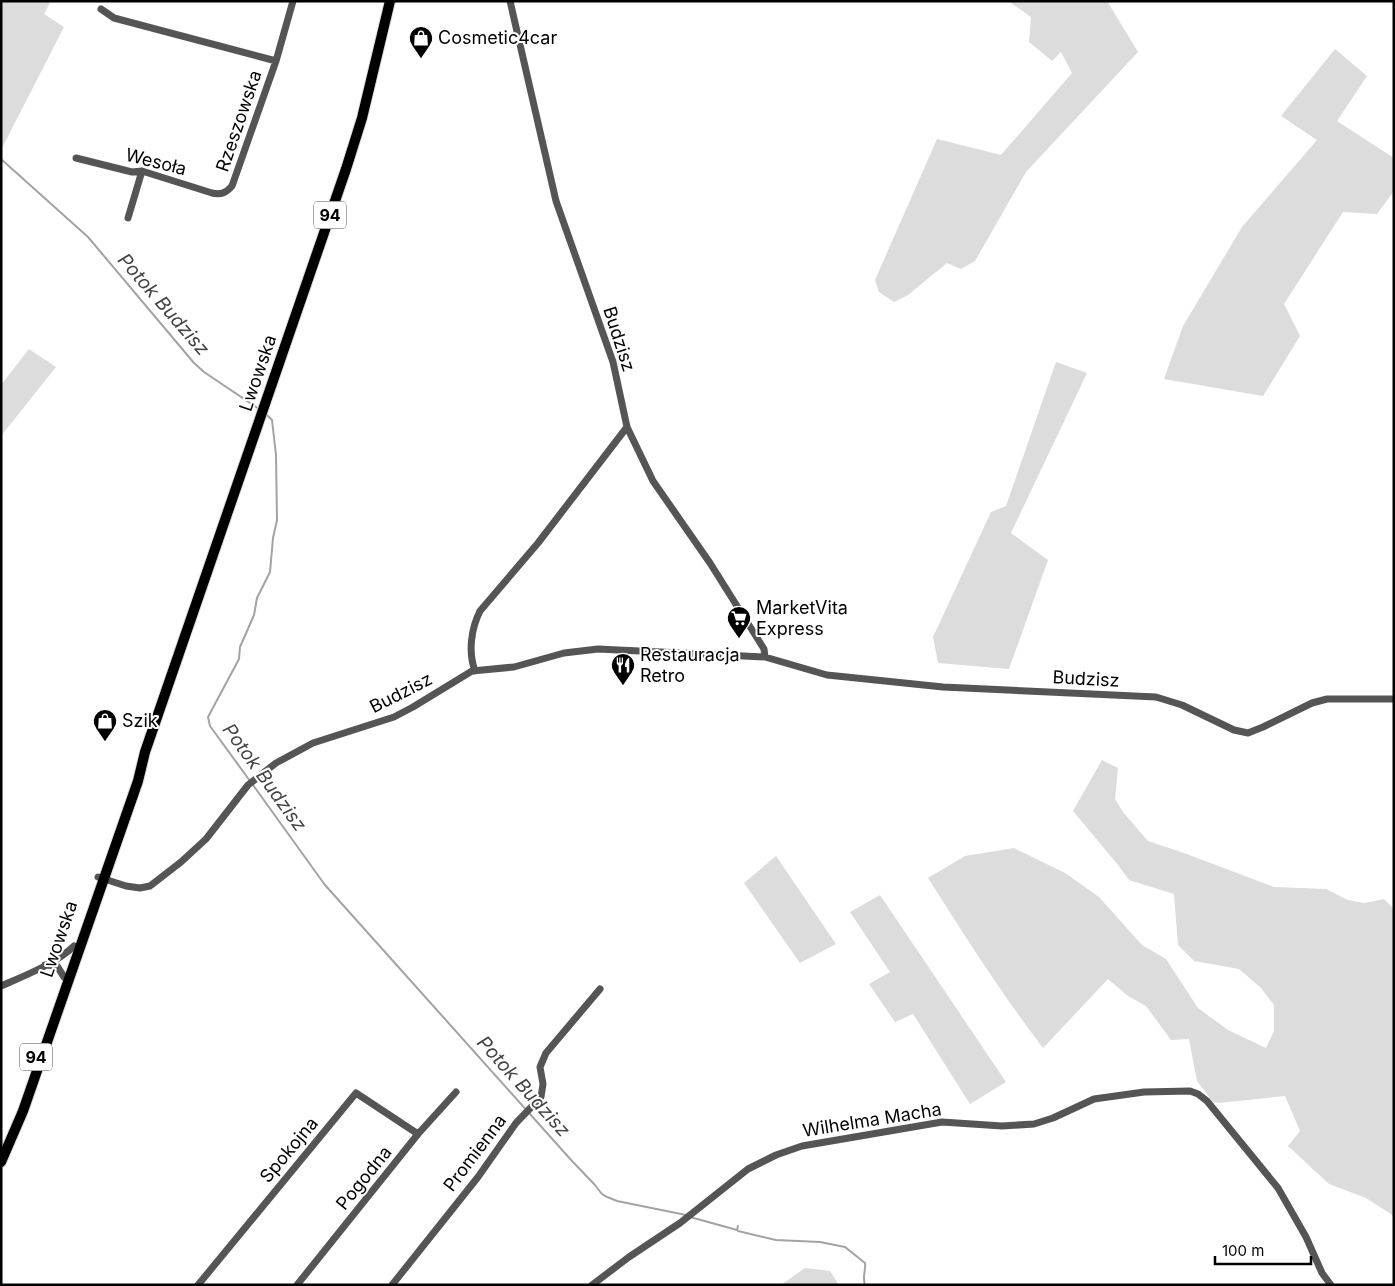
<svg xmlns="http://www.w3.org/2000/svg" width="1395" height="1286" font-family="Inter,sans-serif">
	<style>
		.green { fill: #dcdcdc }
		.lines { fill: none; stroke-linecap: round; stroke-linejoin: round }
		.stream { stroke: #a3a3a3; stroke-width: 2 }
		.primary-casing { stroke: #dbdbdb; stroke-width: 12 }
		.minor { stroke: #555; stroke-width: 7 }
		.primary { stroke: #000; stroke-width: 10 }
		.labels { text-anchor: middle; stroke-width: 4; stroke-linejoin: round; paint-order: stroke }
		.shield { fill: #fff; stroke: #4c4c4c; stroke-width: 1 }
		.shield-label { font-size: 16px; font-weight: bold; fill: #000 }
		.poi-label { font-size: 18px; fill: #000; stroke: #fff; text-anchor: start }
		.street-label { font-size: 18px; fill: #000; stroke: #fff }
		.water-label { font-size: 19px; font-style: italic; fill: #444; stroke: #fff }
	</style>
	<rect width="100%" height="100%" fill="#fff"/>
	<path class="green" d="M1,1H51L44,14L64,27L1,150Z
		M1008,1H1107L1138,52L1026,172L975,261L961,269L947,263L908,295L894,302L879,292L875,280L937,139L1001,155L1072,73L1061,52L1052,61L1029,42L1031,17Z
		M1335,49L1367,76L1337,121L1394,158V191L1377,214L1343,212L1284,304L1300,336L1263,396L1164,379L1183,326L1242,227L1317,140L1281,116Z
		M29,349L56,367L1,436V385Z
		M1056,362L1087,373L1011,533L1048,560L1009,669L938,663L933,637L991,512L1006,506Z
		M1102,760L1118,768L1115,799L1123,812L1148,841L1184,853L1274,887L1326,889L1348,900L1364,903L1384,899L1394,909V1216L1366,1198L1329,1184L1288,1146L1300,1131L1285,1096L1219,1103L1213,1102L1197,1081L1189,1039L1171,1040L1146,1006L1128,996L1108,979L1043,1048C1001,993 965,936 928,878L965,856L1014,848L1065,873L1099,897L1142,945L1166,959L1198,1008L1228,1030L1266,1048L1274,1031V1005L1261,988L1239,969L1194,961L1178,945L1174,894L1129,880L1118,865L1073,811Z
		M776,856L836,944L800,963L744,883Z
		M880,895L1006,1082L970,1104L913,1014L895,1022L869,984L890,972L850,912Z
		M805,1268L830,1271L839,1285H781Z"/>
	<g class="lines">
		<path class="stream" d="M1,159L88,237L194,363L204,372L259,409
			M250,781L210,726L208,717L239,659L240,647L254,615L257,598L270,572L273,538L277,520L276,455L272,420L265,413
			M253,785L325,885L572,1161L595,1185L601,1193L605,1196L617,1201L686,1215
			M690,1217L737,1230L738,1226
			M738,1231L776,1240L820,1242L845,1247L865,1263C866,1271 862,1277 865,1285"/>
		<g class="primary-casing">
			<path id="primary" d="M1,1162L23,1111L138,781L145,752L346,169L362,118L390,1"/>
		</g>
		<path class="minor" d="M510,1L556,201L613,362L627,427L653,481L710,563L764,649L765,657
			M101,9L114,18L276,61
			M76,158L132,172L142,171L212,193C221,195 226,193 232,186L276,61L293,1
			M128,218L142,171
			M475,671C468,652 471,629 480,611L538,543L627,427
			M98,877L126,886L140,888L150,886L181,862L206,839L248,785L276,763L313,743L394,717L413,707L472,671L514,667L564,653L598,649L765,657L827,675L943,687L1156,697L1182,705L1234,730L1248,733L1263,727L1312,703L1327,699H1394
			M45,965L57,966L64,977
			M1,986C24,976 57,963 74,946
			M198,1285L356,1093L418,1134
			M297,1285L418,1134L456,1092
			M392,1285L478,1177L516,1123L541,1097L543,1084L540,1067L546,1053L600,989
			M592,1285L629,1257L680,1223L748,1169L776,1155L802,1146L942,1122L1002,1126L1034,1124L1053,1118L1094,1099L1144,1092L1190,1091L1198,1094L1207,1101L1278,1188L1306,1237L1322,1273L1331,1285"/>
		<use href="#primary" class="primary"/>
	</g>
	<defs>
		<g id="shop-pin" transform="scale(1.25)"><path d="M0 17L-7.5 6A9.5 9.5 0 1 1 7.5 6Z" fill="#000" stroke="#fff"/><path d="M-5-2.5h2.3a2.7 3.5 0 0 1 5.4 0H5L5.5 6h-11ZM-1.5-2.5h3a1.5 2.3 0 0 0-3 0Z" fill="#fff"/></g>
		<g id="supermarket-pin" transform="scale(1.25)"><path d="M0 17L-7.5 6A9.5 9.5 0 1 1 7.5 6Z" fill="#000" stroke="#fff"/><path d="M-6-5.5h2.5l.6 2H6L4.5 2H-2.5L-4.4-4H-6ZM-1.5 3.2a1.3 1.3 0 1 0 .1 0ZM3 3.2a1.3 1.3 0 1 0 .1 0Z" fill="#fff"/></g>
		<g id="restaurant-pin" transform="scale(1.25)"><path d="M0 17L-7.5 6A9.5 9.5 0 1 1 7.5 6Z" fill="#000" stroke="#fff"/><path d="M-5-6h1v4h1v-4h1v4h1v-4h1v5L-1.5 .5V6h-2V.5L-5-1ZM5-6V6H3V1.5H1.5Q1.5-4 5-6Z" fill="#fff"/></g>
	</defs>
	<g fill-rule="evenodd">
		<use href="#shop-pin" x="421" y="38"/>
		<use href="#supermarket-pin" x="739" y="618"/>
		<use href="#restaurant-pin" x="623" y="665"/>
		<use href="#shop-pin" x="105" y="721"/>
	</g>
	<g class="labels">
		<g class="shield">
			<rect x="314" y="201.5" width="32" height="27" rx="4"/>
			<rect x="20" y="1043.5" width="32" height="27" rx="4"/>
		</g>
		<g class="shield-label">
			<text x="330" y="221">94</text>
			<text x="36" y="1063">94</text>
		</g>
		<g class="poi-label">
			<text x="438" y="44">Cosmetic4car</text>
			<text x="756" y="614">MarketVita<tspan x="756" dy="21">Express</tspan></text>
			<text x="640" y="661">Restauracja<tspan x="640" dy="21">Retro</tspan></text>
			<text x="122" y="727">Szik</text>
		</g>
		<g class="street-label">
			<text transform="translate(239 121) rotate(-71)" y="6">Rzeszowska</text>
			<text transform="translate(156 162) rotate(14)" y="6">Wesoła</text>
			<text transform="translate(619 339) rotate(72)" y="6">Budzisz</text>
			<text transform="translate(258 373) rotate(-71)" y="6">Lwowska</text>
			<text transform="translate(1086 679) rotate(3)" y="6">Budzisz</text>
			<text transform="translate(401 693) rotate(-27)" y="6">Budzisz</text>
			<text transform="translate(59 939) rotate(-71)" y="6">Lwowska</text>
			<text transform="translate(872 1120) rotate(-9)" y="6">Wilhelma Macha</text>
			<text transform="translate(289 1150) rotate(-50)" y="6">Spokojna</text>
			<text transform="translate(475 1153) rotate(-53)" y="6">Promienna</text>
			<text transform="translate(364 1178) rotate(-51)" y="6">Pogodna</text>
		</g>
		<g class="water-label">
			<text transform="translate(164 304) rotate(49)" y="7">Potok Budzisz</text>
			<text transform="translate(265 777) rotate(54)" y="7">Potok Budzisz</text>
			<text transform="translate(524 1086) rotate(48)" y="7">Potok Budzisz</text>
		</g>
	</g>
	<rect width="1395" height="1286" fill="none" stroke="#000000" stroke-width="5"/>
	<path d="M1215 1256v8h96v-8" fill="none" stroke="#000000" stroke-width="2.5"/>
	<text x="1222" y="1256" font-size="15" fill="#000000" stroke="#ffffff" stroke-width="4" paint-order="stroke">100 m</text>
</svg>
